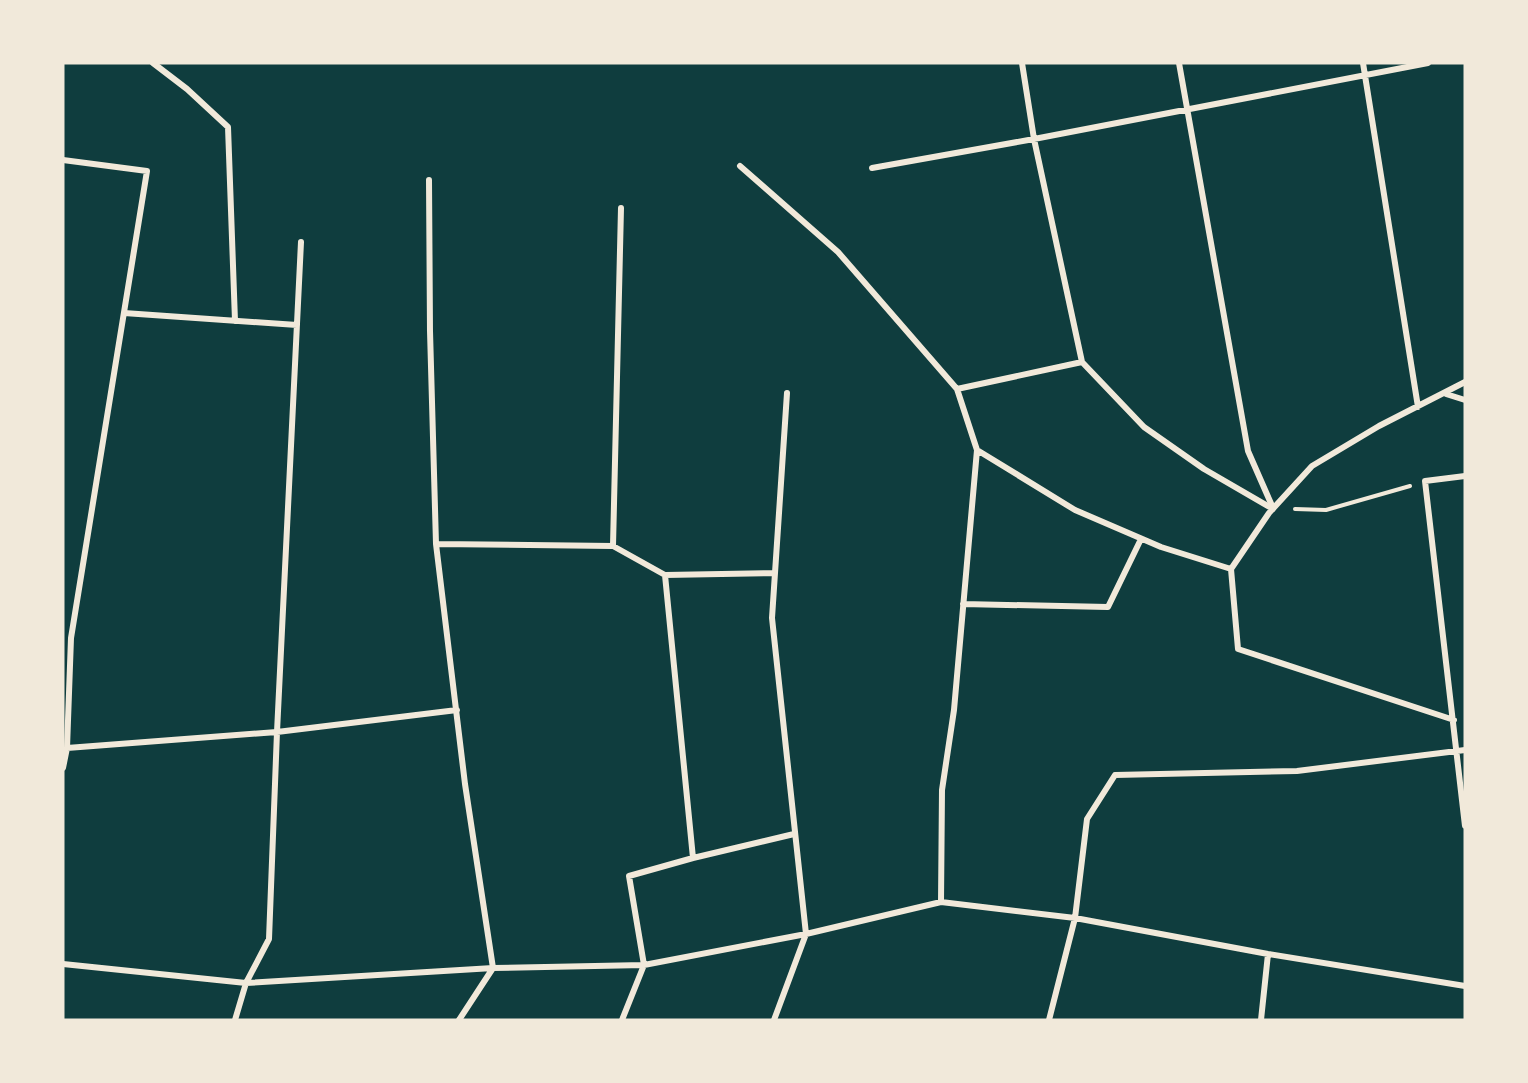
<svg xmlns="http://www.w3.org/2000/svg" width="1528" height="1083" font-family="Poppins,sans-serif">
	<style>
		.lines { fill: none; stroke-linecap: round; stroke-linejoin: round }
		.path { stroke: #f1e9da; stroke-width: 4 }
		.minor { stroke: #f1e9da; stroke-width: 6 }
	</style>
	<rect width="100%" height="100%" fill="#0f3d3e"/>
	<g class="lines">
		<path class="path" d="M1295,509L1326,510L1410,486"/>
		<path class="minor" d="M153,63L187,89L228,127L235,321
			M1022,63L1034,139L1082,362L1144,427L1204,469L1273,509
			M1179,63L1248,451L1273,508
			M1363,63L1418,407
			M63,160L147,171L71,638L67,748L63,768
			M740,166L838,252L957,389L977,450L954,710L942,790L941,902
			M872,168L1034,139L1428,63
			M429,180L430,331L436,544L465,784L493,968L459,1020
			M124,313L297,325
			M957,389L1082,362
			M1446,394L1465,400
			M977,450L1075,510L1161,547L1231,569L1269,513L1312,466L1379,426L1465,382
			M1465,476L1425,481L1465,826
			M436,544L613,546L665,575L775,573
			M613,546L621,208
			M1231,569L1238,649L1454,720
			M665,575L693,858
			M963,604L1108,607L1141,539
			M67,748L277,732L457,710
			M63,964L246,983L493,968L644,965L806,934L941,902L1075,918L1268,954L1465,986
			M235,1020L246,983L269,939L277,732L301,242
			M622,1020L644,965L629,876L693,858L794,834
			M774,1020L806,934L772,618L787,393
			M1049,1020L1075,918L1087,819L1115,775L1297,771L1465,750
			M1261,1020L1268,954"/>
	</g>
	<rect width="1528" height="1083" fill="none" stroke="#f1e9da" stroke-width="129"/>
</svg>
